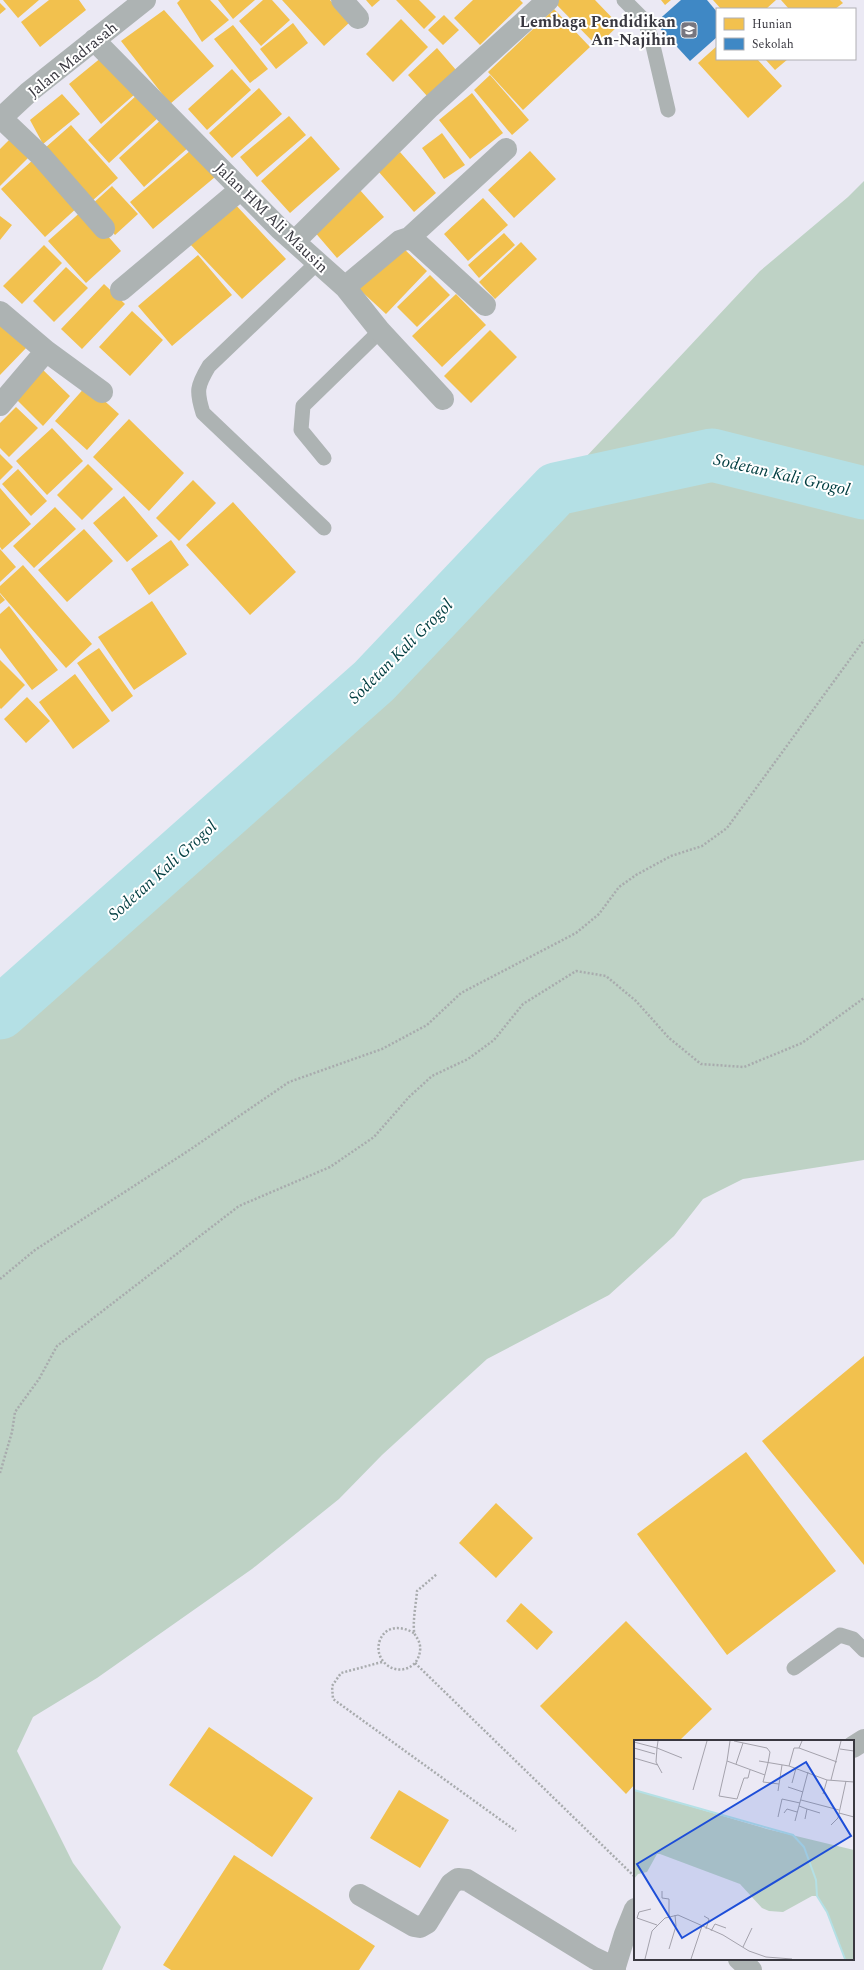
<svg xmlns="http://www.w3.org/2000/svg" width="864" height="1970" font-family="Spectral,serif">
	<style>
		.green { fill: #bed2c5 }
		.homes { fill: #f2c14e }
		.schools { fill: #3f88c5 }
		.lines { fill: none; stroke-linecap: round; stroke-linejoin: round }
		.river { stroke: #b4e0e5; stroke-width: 53 }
		.path { stroke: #a8abad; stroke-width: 2.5; stroke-dasharray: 2 2; stroke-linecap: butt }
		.lane { stroke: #adb3b3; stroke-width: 15 }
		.street { stroke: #adb3b3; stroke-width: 22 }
		.labels { text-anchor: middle; stroke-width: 4; stroke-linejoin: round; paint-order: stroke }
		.poi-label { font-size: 16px; font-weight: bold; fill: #393840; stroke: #fff; text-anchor: end }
		.street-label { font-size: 16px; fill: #393840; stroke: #fff }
		.water-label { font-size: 17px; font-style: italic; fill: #003d40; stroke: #fff }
		.inset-river { fill: none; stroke: #b4e0e5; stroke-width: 2 }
		.inset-road { fill: none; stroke: #a4a2ac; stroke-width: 1 }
		.view { fill: #1d4ed8; fill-opacity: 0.15; stroke: #1d4ed8; stroke-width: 2 }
		.inset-edge { fill: none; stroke: #393840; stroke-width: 2 }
	</style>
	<rect width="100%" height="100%" fill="#ebe9f4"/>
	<path class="green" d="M864,181V1160L743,1179L703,1199L674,1236L609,1295L487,1359L382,1455L339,1499L252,1569L97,1678L33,1717L17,1751L73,1863L121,1927L102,1970H0V1013L374,681L556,489L760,271L848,197Z"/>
	<path class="homes" d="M3,0H39L18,18Z
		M49,0H79L86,10L40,47L21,22Z
		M180,0H210L229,20L202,42L177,3Z
		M218,0H255L233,19Z
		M263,0H272L290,20L261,46L239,21Z
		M282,0H330L350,22L324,46Z
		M366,0H380L372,7Z
		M396,0H419L436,17L424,29Z
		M473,0H520L523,3L480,45L454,18Z
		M558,0H595L619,25L597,46L555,3Z
		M661,0H671L665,5Z
		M713,0H776L766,9H721Z
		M781,0H840L843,3L835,9H789Z
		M0,3L6,9L0,14Z
		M554,9L590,47L523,110L488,72Z
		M164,10L214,66L170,104L121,41Z
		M444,15L459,30L443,45L428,30Z
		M401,19L428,47L393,82L366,54Z
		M293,23L308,43L276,69L260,49Z
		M233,25L268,69L250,83L214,39Z
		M717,46V59H757L782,86L748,118L698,63Z
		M437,48L456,70L428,97L408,75Z
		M102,57L135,94L101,124L69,84Z
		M765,59H788L775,70Z
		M232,69L251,90L207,130L188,109Z
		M490,75L529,120L512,135L474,90Z
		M259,88L282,114L232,158L209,133Z
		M472,93L503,133L470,159L439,120Z
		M62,94L80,114L43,144L30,120Z
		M138,94L159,117L109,163L88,140Z
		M289,116L306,135L257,177L240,157Z
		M164,117L190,146L144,187L119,158Z
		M71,125L118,178L92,201L45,148Z
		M442,133L465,165L444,179L422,148Z
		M311,136L340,169L290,213L261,181Z
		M11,138L30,156L0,186V149Z
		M191,150L215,177L153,229L130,202Z
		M530,151L556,179L514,218L488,190Z
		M400,152L436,193L414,212L378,171Z
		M35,158L79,206L45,237L1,189Z
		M112,186L138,214L115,235L90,206Z
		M359,189L384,217L337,258L313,230Z
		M483,198L508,225L468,261L444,234Z
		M233,202L286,259L242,299L189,243Z
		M84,209L121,251L86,283L48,241Z
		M0,216L12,225L0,240Z
		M504,233L515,245L479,278L468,265Z
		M521,242L537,259L495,299L479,282Z
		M44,245L62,263L22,304L3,286Z
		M401,246L427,271L386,314L359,289Z
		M198,255L232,295L172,346L138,306Z
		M66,267L88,288L54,322L33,301Z
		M430,275L450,295L417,327L397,307Z
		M104,284L125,304L82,349L61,329Z
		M456,294L486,325L442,367L412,336Z
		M132,311L163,340L130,376L99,347Z
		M0,320L28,346L0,375Z
		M490,330L517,357L471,403L444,376Z
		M42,369L70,396L43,426L15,398Z
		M87,385L119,414L87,450L55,421Z
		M16,407L38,428L9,457L0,448V423Z
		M129,419L184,473L149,511L93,457Z
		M52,428L83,461L47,495L16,461Z
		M0,454L13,467L0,480Z
		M88,464L113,489L82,520L57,495Z
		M18,469L47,501L31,516L2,484Z
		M193,480L216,503L179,541L156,518Z
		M0,488L31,524L2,550L0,547Z
		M124,496L158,536L127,562L93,523Z
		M233,502L296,572L250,615L186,545Z
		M55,507L76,529L34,568L13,546Z
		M84,529L113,561L67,602L38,570Z
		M171,540L189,565L149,595L131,569Z
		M0,549L16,567L0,582Z
		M23,565L92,644L66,668L0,593V586Z
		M0,594L5,600L0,604Z
		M152,601L187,654L134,690L98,637Z
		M9,606L58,670L32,690L0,648V614Z
		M99,648L133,696L112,712L77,663Z
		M0,660L25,685L1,709L0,708Z
		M75,674L110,721L73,749L39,702Z
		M27,697L50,721L26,743L4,719Z
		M864,1356V1565L762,1441Z
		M746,1452L836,1571L727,1655L637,1534Z
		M496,1503L533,1538L496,1578L459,1543Z
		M521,1603L553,1632L537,1650L506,1621Z
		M626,1621L712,1709L679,1741H635V1784L626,1794L540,1706Z
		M209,1727L313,1798L272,1857L169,1785Z
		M399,1790L449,1820L420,1868L370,1838Z
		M234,1855L375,1946L359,1970H171L163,1965Z"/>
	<path class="schools" d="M681,0H707L717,12V37L690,61L655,23Z"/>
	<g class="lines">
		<path class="river" d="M0,1013L374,681L556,489L712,455L864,493"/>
		<path class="path" d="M0,1279L35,1250L188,1151L289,1082L382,1049L427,1025L461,993L576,933L599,914L619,887L636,875L671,856L702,846L727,828L864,640
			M0,1473L12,1432L15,1412L39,1379L57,1346L239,1206L330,1167L374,1137L409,1097L432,1076L468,1059L494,1040L523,1004L576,971L606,976L636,1001L669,1038L701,1064L744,1067L802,1043L864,998
			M414,1633C402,1626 386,1625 380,1640C372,1661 397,1679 414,1664C419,1659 422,1649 419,1642C418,1638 414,1635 414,1631C413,1618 416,1604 417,1591L437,1574
			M382,1662L341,1673L332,1686L333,1699L516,1831
			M415,1663L635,1877"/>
		<path class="lane" d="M624,0L644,20L651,37L668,110
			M318,262L209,366C197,386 196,391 203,413L324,528
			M324,458L301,430L303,406L380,331
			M794,1668L840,1635L853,1639L864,1650"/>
		<path class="street" d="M342,0L358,18
			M94,40L280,229L345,287L380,331L443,399
			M1,118L41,156L104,228
			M0,119L29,92L145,0
			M409,238L506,149
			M295,241L430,107L548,0
			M345,287L400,241L409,238L416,242L485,305
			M121,290L241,189
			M0,312L46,351L102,392
			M0,405L46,351
			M853,1747L864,1740
			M360,1895L414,1926L420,1927L427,1923L451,1884L458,1879L467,1880L594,1958L615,1968
			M739,1959L751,1970
			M614,1970L625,1934L635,1909"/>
	</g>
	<defs>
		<g id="school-square" transform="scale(0.9)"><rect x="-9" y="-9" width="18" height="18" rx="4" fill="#77767f" stroke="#fff"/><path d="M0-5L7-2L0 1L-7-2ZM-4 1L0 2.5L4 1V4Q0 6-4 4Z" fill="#fff"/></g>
	</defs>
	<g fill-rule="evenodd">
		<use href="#school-square" x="689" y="30"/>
	</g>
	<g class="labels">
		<g class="poi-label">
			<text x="676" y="27">Lembaga Pendidikan<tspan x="676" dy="18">An-Najihin</tspan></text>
		</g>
		<g class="street-label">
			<text transform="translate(72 59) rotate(-39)" y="6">Jalan Madrasah</text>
			<text transform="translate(272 217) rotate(44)" y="6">Jalan HM Ali Mausin</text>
		</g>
		<g class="water-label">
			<text transform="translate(782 474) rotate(13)" y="6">Sodetan Kali Grogol</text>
			<text transform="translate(400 651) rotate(-45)" y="6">Sodetan Kali Grogol</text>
			<text transform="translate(162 870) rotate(-42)" y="6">Sodetan Kali Grogol</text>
		</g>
	</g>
	<g transform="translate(634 1740)">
		<rect width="220" height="220" fill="#ebe9f4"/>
		<path d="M0,50L133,89L220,110V219H211L193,172L183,156H178L149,172L135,171L128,168L106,144L26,114H23L13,132L4,134L0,139Z" fill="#bed2c5"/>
		<path class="inset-river" d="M0,50L159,95L170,107L182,140L183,156L193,172L211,219"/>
		<path class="inset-road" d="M96,1L93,21L131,35M100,1L133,8L136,12L134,23L129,42L145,44M168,1L165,8L203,22M0,2L23,8L24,1M0,8L21,14M206,9L220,11M0,18L24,25M93,21L85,56L103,59L110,38H114L116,30M125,21L155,26L193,40L220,42M102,24L109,3M155,26L160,8H165M28,33L22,22L23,8L48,18M197,40L207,1M158,43L162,28M154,47L169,52M59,50L73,1M144,51L148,25M189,54L193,40M167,60L205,70M165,66L173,69L171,79M173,69L186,73M150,73L153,69L163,72M205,73L220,77M144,77L148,59L166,63M161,81L174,32M197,85L204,78L212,41M28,151V158L35,159V176M17,169L5,172L3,178L23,185M70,176L75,179L72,189M77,191L81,184L92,188M109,207L118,188M35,209L42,186L41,175M11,219L18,191L31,178L44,175L89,195L115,211L132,217L158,219M57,219L68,186"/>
		<path class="view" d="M172,22L217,96L48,198L3,124Z"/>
		<rect width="220" height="220" class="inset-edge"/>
	</g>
	<rect x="716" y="8" width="140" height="52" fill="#ffffff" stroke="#b0afb3"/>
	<rect x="724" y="18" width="20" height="12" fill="#f2c14e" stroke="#b0afb3"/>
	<text x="752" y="28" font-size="12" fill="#393840">Hunian</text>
	<rect x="724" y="38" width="20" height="12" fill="#3f88c5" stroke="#b0afb3"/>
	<text x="752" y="48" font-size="12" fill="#393840">Sekolah</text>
</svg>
